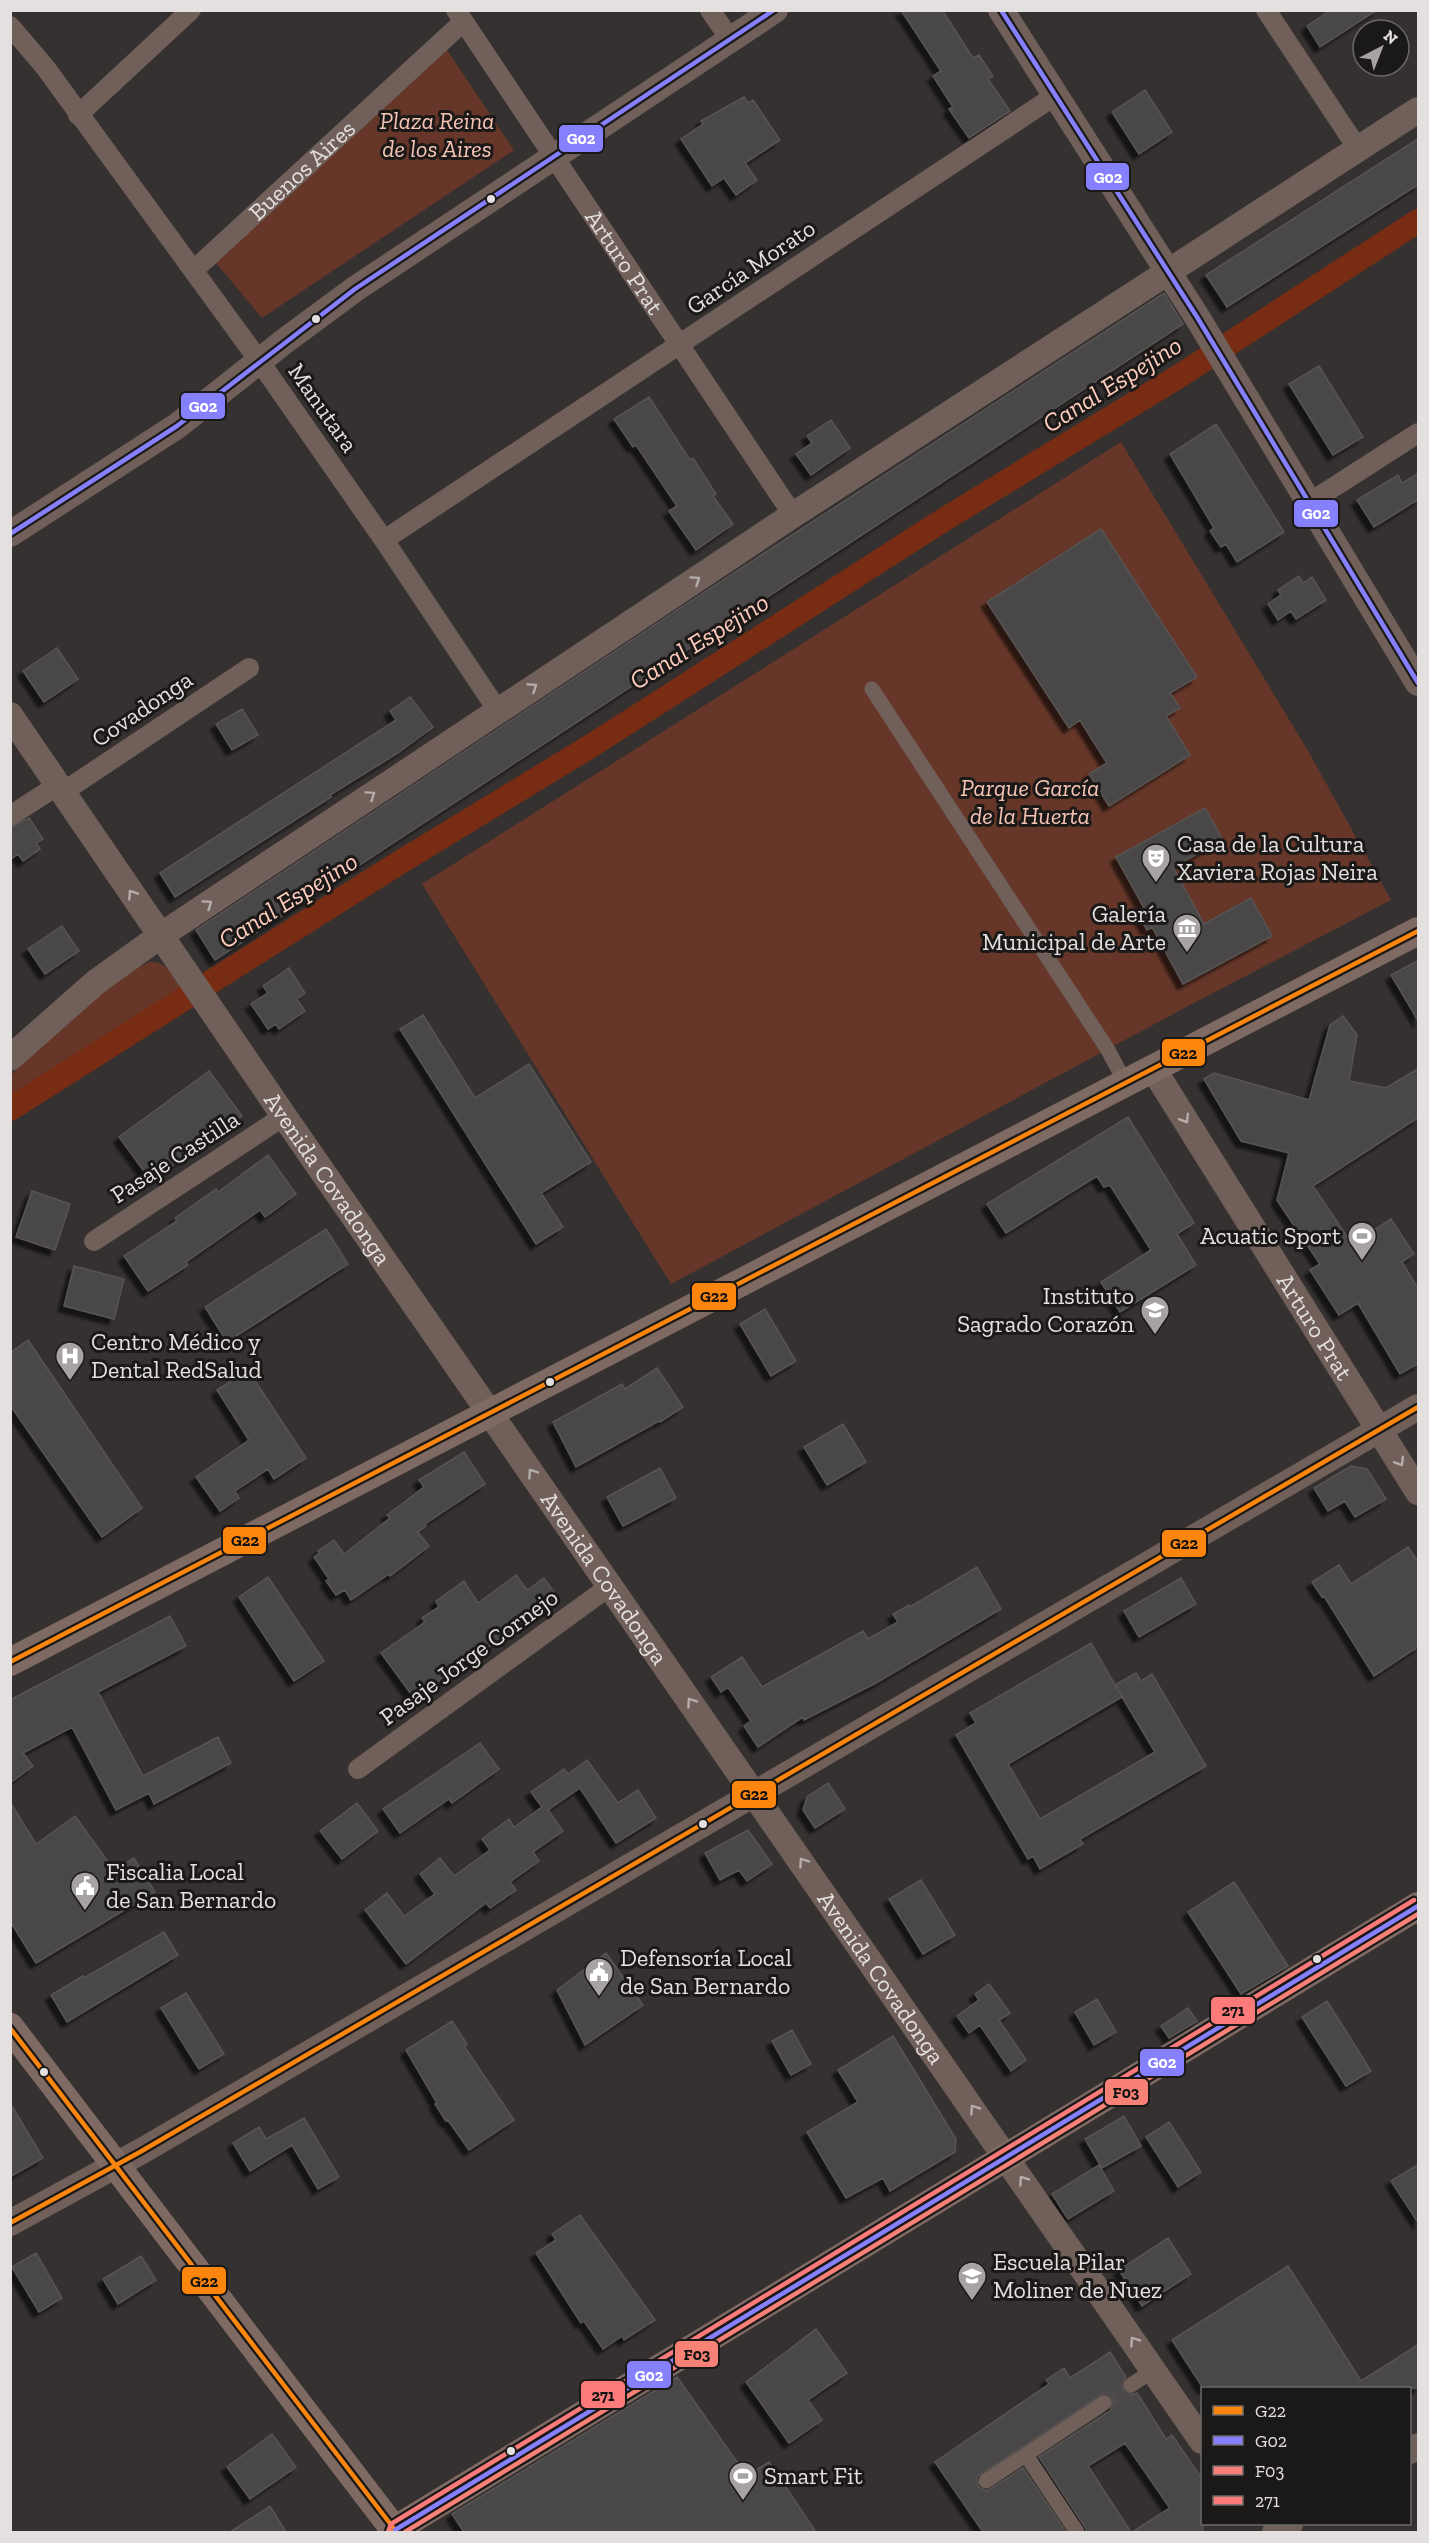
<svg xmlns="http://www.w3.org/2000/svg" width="1429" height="2543" font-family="'Zilla Slab',serif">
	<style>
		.green { fill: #663729 }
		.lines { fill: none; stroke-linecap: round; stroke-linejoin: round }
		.canal { stroke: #782c14; stroke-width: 24 }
		.building { fill: #494747; stroke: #575453; stroke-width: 1.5; filter: url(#shadow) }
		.pedestrian-tunnel { stroke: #4e4b4a; stroke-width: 15; stroke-dasharray: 15 8; stroke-linecap: butt }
		.pedestrian { stroke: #71605a; stroke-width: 15 }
		.minor { stroke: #71605a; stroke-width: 20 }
		.tertiary { stroke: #71605a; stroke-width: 26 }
		.secondary { stroke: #7f6963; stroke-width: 28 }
		.bus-1-casing { stroke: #1b1918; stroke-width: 9 }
		.bus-2-casing { stroke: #1b1918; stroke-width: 9 }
		.bus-3-casing { stroke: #1b1918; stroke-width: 9 }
		.bus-4-casing { stroke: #1b1918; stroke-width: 9 }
		.bus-1 { stroke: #fc850d; stroke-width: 4.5 }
		.bus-2 { stroke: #8680ff; stroke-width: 4.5 }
		.bus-3 { stroke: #f78176; stroke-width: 4.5 }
		.bus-4 { stroke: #fc7a7a; stroke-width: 4.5 }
		.oneway { stroke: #b5adaa }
		.bus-dot { fill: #e3e0df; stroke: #1b1918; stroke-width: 2 }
		.labels { text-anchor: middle; stroke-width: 6; stroke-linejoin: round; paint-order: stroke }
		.park-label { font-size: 24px; font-style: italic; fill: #f6c4b5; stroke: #1b1918 }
		.street-label { font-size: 24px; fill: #e3e0df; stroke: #1b1918 }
		.poi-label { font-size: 24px; fill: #e3e0df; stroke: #1b1918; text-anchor: start }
		.water-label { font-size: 26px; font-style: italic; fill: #feccbd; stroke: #1b1918 }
		.line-badge { stroke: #1b1918; stroke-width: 2 }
		.badge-label { font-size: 16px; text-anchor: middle; font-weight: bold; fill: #fff }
		.pale-badge-label { font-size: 16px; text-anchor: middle; font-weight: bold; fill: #111 }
	</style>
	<defs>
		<filter id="shadow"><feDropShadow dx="-5.5" dy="5.5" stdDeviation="1.5" flood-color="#0009"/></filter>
	</defs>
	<rect width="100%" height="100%" fill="#343130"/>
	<path class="green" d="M447,50L514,150L262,318L216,263Z
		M1121,442L1307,749L1391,900L1192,1004L671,1284L422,884Z
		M150,962C168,962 172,974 181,988L11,1101V1075L110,981Z"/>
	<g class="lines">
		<path class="canal" d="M10,1109L394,866L594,744L945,519L1181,375L1418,221"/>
	</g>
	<path class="building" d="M901,10H942L973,58L979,55L993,76L988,79L1010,111L969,138L949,109L953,107L933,76L941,71Z
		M1331,10H1377L1320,47L1307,26Z
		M1145,90L1172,132L1139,154L1112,112Z
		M744,97L748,103L753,100L780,140L745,163L757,180L736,195L724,178L712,186L681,139L703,124L701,121Z
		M1419,138V184L1227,307L1206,275Z
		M1164,293L1183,324L215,960L196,930L683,606Z
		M1319,366L1363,437L1333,455L1289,384Z
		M649,397L690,460L693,458L716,494L713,496L733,524L696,550L669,511L677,506L636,445L633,447L614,419Z
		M831,420L850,448L811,475L796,454L812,443L807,436Z
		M1216,424L1284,532L1237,562L1226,544L1221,547L1210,531L1214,528L1170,454Z
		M1419,473V499L1374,527L1357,500L1398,475L1402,483Z
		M1101,529L1197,677L1170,693L1180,708L1166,716L1190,755L1109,806L1089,774L1107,763L1080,720L1069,728L987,602Z
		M1299,576L1303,583L1312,577L1326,600L1296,619L1291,611L1278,620L1268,604L1281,595L1278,590Z
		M57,648L78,679L44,702L23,671Z
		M410,697L433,727L398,753L330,795L331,797L175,897L160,873L396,720L390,711Z
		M242,709L258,735L232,750L216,724Z
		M1205,808L1223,840L1173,867L1204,924L1251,898L1272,936L1183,984L1152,927L1147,930L1137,912L1144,908L1116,857Z
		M29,818L43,839L36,843L40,849L23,861L18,854L10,860V828Z
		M62,926L79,951L45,974L28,949Z
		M1419,960V1022L1391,975Z
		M289,968L305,993L297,999L305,1011L279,1029L276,1024L268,1029L251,1004L268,993L263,986Z
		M423,1015L475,1098L529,1064L591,1162L541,1193L563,1227L536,1244L400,1029Z
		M1343,1016L1357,1035L1349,1081L1386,1088L1419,1068V1117L1313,1186L1352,1244L1391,1219L1414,1254L1402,1262L1419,1290V1363L1400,1374L1358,1303L1339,1315L1310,1270L1320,1264L1277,1200L1289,1153L1241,1141L1204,1079L1214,1073L1309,1100L1330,1025Z
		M209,1071L242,1116L151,1181L119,1137Z
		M1128,1117L1194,1223L1177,1234L1196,1265L1120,1312L1101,1282L1151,1250L1110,1185L1104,1187L1097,1176L1006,1233L987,1204Z
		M268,1155L296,1194L265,1217L260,1210L186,1262L188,1265L148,1291L124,1256L177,1221L175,1218L216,1189L218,1192Z
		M32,1191L70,1204L55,1250L16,1237Z
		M326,1229L348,1264L227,1342L205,1307Z
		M74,1266L124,1279L114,1319L64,1306Z
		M765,1309L796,1361L771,1376L740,1324Z
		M28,1340L142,1508L102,1537L10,1405V1353Z
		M657,1368L683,1407L660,1422L659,1421L576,1467L553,1422L622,1384L625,1389Z
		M248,1370L306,1458L274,1479L268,1469L235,1491L239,1498L220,1511L196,1477L249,1440L217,1390Z
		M843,1424L866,1462L827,1485L804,1447Z
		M464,1452L485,1484L425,1524L426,1526L418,1532L429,1546L390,1576L389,1574L351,1600L345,1590L336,1595L326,1581L329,1579L314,1557L320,1553L318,1551L334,1540L344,1554L390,1518L387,1515L424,1487L419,1480Z
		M1351,1466L1367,1469L1386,1499L1355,1517L1345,1501L1328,1511L1314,1488Z
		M660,1468L676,1498L623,1526L607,1497Z
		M1408,1547L1419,1563V1646L1374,1676L1324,1596L1322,1597L1312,1582L1339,1565L1351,1584Z
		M977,1567L1001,1609L876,1683L804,1720L803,1717L758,1747L744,1726L751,1721L728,1687L721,1692L711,1677L742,1657L762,1687L863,1631L868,1639L898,1622L893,1614L909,1605L910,1607Z
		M516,1575L527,1590L544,1578L559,1599L414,1698L381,1653L425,1622L422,1618L439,1607L436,1601L464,1581L478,1603Z
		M268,1577L324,1661L294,1681L239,1597Z
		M1181,1578L1196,1604L1139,1637L1124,1611Z
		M170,1616L186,1646L98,1692L143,1776L218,1737L231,1763L154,1804L149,1793L116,1810L72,1727L23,1753L33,1766L10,1783V1700Z
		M1091,1643L1122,1697L1008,1764L1040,1819L1155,1752L1115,1685L1136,1673L1141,1681L1152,1674L1206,1766L1080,1839L1083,1844L1040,1869L1033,1856L1028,1859L956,1735L976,1723L970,1713Z
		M480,1743L499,1769L452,1803L449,1799L400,1833L383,1809Z
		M587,1760L618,1803L638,1790L656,1818L616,1843L580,1788L548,1810L563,1831L533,1852L539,1861L510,1882L516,1890L490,1908L486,1903L406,1964L365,1910L387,1893L404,1916L435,1894L420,1874L440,1858L454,1876L490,1850L482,1839L509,1819L514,1827L542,1807L531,1792L564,1769L568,1774Z
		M828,1783L845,1809L815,1828L803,1810L807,1797Z
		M10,1802L36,1844L75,1816L114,1870L134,1858L155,1892L36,1963L10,1921Z
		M357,1803L378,1831L342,1859L320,1831Z
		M748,1830L772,1864L747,1881L739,1870L720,1880L705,1853Z
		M921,1880L955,1935L923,1954L889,1899Z
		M1234,1882L1288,1966L1241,1994L1188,1912Z
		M164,1932L178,1955L67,2022L51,1995L83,1976L84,1978Z
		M606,1953L643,2005L585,2045L557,1990Z
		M989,1984L1010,2013L999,2020L1026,2060L1011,2071L980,2025L969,2033L957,2016L979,2000L975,1994Z
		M186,1993L224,2054L199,2069L161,2008Z
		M1097,1999L1116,2032L1094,2045L1075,2012Z
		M1327,2001L1371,2071L1346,2086L1302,2017Z
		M1188,2008L1197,2021L1169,2038L1161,2026Z
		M452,2021L467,2044L464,2046L514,2120L469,2150L448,2120L446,2121L435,2104L437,2103L406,2050Z
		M792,2030L811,2064L791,2075L772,2041Z
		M893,2036L956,2139L955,2152L890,2191L883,2178L846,2198L807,2132L858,2102L838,2070Z
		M10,2103L43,2158L10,2177Z
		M1124,2116L1141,2146L1102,2168L1085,2139Z
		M304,2118L339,2177L318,2189L292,2145L250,2171L233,2143L259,2127L266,2139Z
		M1169,2122L1201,2172L1178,2187L1146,2137Z
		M1419,2164V2224L1391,2181Z
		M1099,2165L1114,2191L1068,2219L1052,2194Z
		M580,2215L655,2320L624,2340L622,2336L603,2349L584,2321L581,2323L536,2253L556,2240L552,2234Z
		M1168,2238L1191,2274L1142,2306L1119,2270Z
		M36,2253L62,2298L39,2312L12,2267Z
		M141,2256L156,2280L118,2304L103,2279Z
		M1288,2266L1361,2381L1419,2344V2388H1203L1172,2340Z
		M816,2329L847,2373L808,2400L822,2420L789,2443L746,2382Z
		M1110,2352L1126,2377L1121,2385L1123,2391L1131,2395L1137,2393L1166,2439L1172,2435L1203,2480V2532H1132L1170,2508L1125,2443L1088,2466L1131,2532H1087L1085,2527L1039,2457L1110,2411L1114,2402L1109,2395L1104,2393L977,2477L978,2487L987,2491L1023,2468L1066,2532H983L935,2462L1049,2384L1046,2380L1064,2368L1070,2378Z
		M677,2377L747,2476L769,2462L816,2532H464L452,2514Z
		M272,2434L296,2467L250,2499L227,2467Z
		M270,2506L286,2532H230Z"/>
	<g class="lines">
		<path class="pedestrian-tunnel" d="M1104,2403L1131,2385"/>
		<path class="pedestrian" d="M872,689L1108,1050L1126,1084
			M1131,2385L1154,2370
			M1026,2455L1077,2532
			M986,2481L1104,2403"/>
		<g class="minor">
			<path id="s1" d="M456,10L793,515"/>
			<path d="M710,10L730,39"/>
			<path d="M1266,10L1358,149"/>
			<path d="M10,26L45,67L260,362L384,540L498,711"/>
			<path d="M78,115L191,10"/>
			<path id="s2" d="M194,270L463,22"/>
			<path d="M1309,503L1418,433"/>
			<path d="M384,540L1056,95"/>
			<path d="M63,792L249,668"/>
			<path d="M10,816L58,785"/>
			<path d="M94,1241L284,1116"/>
			<path d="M358,1769L610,1586"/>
		</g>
		<g class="tertiary">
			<path d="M1001,10L1197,317L1418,683"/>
			<path d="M10,534L177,426L286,340L355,289L775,10"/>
			<path id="s3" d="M10,715L284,1116L1202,2441"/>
			<path d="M10,1058L96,982L160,936L793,515L1418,110"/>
			<path id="s4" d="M1154,1070L1418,1492"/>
			<path d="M10,2223L140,2152L1418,1407"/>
			<path d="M1410,2451L1418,2446"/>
			<path d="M1275,2532L1290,2524"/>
		</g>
		<path class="secondary" d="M10,1662L1418,931
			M10,2027L396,2532
			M391,2532L1418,1906"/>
		<g class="bus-1-casing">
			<path id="bus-1" d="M10,1662L1418,931
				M10,2028L395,2530L391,2532
				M10,2223L140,2152L1418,1407"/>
		</g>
		<g class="bus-2-casing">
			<path id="bus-2" d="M1001,10L1197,317L1418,683
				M10,534L177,426L355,289L774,10
				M396,2532L395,2530L1418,1906"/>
		</g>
		<g class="bus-3-casing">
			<path id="bus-3" d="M405,2532L1418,1914"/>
		</g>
		<g class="bus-4-casing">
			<path id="bus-4" d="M388,2532L391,2524L1414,1900"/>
		</g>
		<use href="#bus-1" class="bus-1"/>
		<use href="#bus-2" class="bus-2"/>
		<use href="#bus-3" class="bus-3"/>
		<use href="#bus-4" class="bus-4"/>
	</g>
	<defs><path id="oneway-chevron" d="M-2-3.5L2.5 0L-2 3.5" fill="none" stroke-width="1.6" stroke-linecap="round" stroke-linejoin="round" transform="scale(1.5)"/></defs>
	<g class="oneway">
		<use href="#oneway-chevron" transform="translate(696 580) rotate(-34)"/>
		<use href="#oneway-chevron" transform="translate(533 687) rotate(-34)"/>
		<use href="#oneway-chevron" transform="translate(371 795) rotate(-34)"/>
		<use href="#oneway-chevron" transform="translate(132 894) rotate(-124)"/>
		<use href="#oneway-chevron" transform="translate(208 904) rotate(-34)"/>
		<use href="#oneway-chevron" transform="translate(1185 1119) rotate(58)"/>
		<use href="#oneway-chevron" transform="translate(1400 1462) rotate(58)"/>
		<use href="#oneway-chevron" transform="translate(532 1473) rotate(-125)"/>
		<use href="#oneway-chevron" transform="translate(691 1702) rotate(-125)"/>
		<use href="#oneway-chevron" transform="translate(803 1862) rotate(-125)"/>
		<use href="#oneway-chevron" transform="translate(974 2109) rotate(-125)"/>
		<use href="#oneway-chevron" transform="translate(1023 2180) rotate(-125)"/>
		<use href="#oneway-chevron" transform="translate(1134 2341) rotate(-125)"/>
	</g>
	<defs>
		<g id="theatre-pin" transform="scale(1.5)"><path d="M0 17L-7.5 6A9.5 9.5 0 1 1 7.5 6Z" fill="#a6a3a2" stroke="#1b1918"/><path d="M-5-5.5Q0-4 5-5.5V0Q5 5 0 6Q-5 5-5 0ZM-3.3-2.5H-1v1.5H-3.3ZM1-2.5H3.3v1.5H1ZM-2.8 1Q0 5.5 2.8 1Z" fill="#fff"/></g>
		<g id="museum-pin" transform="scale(1.5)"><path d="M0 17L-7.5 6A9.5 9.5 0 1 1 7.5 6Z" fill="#a6a3a2" stroke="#1b1918"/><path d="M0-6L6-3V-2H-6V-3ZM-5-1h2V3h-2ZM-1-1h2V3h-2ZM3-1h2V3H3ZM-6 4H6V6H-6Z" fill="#fff"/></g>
		<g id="stadium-pin" transform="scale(1.5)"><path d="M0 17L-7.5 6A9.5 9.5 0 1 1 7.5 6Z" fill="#a6a3a2" stroke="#1b1918"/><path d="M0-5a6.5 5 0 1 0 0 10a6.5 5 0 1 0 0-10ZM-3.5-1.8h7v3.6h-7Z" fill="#fff"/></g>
		<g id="school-pin" transform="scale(1.5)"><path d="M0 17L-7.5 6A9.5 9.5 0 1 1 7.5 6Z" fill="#a6a3a2" stroke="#1b1918"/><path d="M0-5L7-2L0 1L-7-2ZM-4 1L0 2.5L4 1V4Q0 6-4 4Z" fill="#fff"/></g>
		<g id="hospital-pin" transform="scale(1.5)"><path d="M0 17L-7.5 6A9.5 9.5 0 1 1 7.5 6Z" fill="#a6a3a2" stroke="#1b1918"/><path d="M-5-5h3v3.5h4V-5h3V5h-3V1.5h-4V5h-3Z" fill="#fff"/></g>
		<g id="civic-pin" transform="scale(1.5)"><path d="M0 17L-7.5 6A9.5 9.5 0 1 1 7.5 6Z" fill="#a6a3a2" stroke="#1b1918"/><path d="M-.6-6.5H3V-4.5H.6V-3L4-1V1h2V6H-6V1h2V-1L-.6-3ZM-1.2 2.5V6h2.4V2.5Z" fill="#fff"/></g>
	</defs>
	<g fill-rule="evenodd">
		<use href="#theatre-pin" x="1156" y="858"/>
		<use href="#museum-pin" x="1187" y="928"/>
		<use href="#stadium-pin" x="1362" y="1236"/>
		<use href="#school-pin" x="1155" y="1310"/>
		<use href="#hospital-pin" x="70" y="1356"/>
		<use href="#civic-pin" x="85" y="1886"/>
		<use href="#civic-pin" x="599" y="1972"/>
		<use href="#school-pin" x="972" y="2276"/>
		<use href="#stadium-pin" x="743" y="2476"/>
	</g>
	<g class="bus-dot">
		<circle cx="491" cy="199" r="5"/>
		<circle cx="316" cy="319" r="5"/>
		<circle cx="550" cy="1382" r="5"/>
		<circle cx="703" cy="1824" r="5"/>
		<circle cx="1317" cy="1959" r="5"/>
		<circle cx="44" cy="2072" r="5"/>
		<circle cx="511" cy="2451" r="5"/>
	</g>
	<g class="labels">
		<g class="park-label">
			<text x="437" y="129">Plaza Reina<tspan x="437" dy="28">de los Aires</tspan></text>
			<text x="1030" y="796">Parque García<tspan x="1030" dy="28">de la Huerta</tspan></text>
		</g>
		<g class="street-label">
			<text dy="8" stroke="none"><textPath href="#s2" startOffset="147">Buenos Aires</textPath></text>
			<text dy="8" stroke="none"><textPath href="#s1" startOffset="303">Arturo Prat</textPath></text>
			<text transform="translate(751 267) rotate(-34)" y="8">García Morato</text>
			<text transform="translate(323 408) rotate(55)" y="8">Manutara</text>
			<text transform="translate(142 709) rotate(-34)" y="8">Covadonga</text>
			<text transform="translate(175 1157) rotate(-33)" y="8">Pasaje Castilla</text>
			<text dy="8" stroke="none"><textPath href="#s3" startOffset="562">Avenida Covadonga</textPath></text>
			<text dy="8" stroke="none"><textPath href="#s4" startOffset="303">Arturo Prat</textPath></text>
			<text dy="8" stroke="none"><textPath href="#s3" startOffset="1048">Avenida Covadonga</textPath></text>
			<text transform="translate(469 1657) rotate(-36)" y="8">Pasaje Jorge Cornejo</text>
			<text dy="8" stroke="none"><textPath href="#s3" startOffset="1534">Avenida Covadonga</textPath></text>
		</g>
		<g class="poi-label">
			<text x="1177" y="852">Casa de la Cultura<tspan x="1177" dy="28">Xaviera Rojas Neira</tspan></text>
			<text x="1166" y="922" text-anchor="end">Galería<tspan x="1166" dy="28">Municipal de Arte</tspan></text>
			<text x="1341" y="1244" text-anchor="end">Acuatic Sport</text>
			<text x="1134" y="1304" text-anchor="end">Instituto<tspan x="1134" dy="28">Sagrado Corazón</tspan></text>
			<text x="91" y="1350">Centro Médico y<tspan x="91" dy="28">Dental RedSalud</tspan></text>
			<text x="106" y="1880">Fiscalia Local<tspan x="106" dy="28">de San Bernardo</tspan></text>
			<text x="620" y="1966">Defensoría Local<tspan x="620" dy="28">de San Bernardo</tspan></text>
			<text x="993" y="2270">Escuela Pilar<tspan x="993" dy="28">Moliner de Nuez</tspan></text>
			<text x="764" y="2484">Smart Fit</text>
		</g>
		<g class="water-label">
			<text transform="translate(1112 384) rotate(-32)" y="9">Canal Espejino</text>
			<text transform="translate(699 641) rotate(-32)" y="9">Canal Espejino</text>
			<text transform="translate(288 900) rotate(-32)" y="9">Canal Espejino</text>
		</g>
	</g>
	<g class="line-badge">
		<rect x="558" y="124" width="46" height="29" rx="6" fill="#8680ff"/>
		<rect x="1085" y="162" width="45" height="29" rx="6" fill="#8680ff"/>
		<rect x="180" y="392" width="46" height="28" rx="6" fill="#8680ff"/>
		<rect x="1293" y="499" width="46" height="29" rx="6" fill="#8680ff"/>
		<rect x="1161" y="1038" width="45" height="29" rx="6" fill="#fc850d"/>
		<rect x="691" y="1282" width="46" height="29" rx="6" fill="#fc850d"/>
		<rect x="222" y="1526" width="45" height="29" rx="6" fill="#fc850d"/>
		<rect x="1161" y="1529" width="46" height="29" rx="6" fill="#fc850d"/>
		<rect x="731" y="1780" width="46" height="29" rx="6" fill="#fc850d"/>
		<rect x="1210" y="1996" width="46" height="29" rx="6" fill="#fc7a7a"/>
		<rect x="1139" y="2048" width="46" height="29" rx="6" fill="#8680ff"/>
		<rect x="1104" y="2078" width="45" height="28" rx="6" fill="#f78176"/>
		<rect x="181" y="2266" width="46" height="29" rx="6" fill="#fc850d"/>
		<rect x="674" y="2340" width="45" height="28" rx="6" fill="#f78176"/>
		<rect x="626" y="2360" width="46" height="29" rx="6" fill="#8680ff"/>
		<rect x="580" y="2380" width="46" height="29" rx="6" fill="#fc7a7a"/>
	</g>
	<g class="badge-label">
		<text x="581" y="144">G02</text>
		<text x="1108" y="183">G02</text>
		<text x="203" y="412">G02</text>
		<text x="1316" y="519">G02</text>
		<text x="1162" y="2068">G02</text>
		<text x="649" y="2381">G02</text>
	</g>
	<g class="pale-badge-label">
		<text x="1183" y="1059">G22</text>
		<text x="714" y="1302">G22</text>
		<text x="245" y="1546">G22</text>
		<text x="1184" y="1549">G22</text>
		<text x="754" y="1800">G22</text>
		<text x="1233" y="2016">271</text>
		<text x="1126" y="2098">F03</text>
		<text x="204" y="2287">G22</text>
		<text x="697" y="2360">F03</text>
		<text x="603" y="2401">271</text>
	</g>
	<rect width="1429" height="2543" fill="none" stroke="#e3e0df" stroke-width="24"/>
	<rect x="1201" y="2387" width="210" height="138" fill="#1b1918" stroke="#6b6968" stroke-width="1.5"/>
	<rect x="1213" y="2406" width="30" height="9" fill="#fc850d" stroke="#6b6968" stroke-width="1.5"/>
	<text x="1255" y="2417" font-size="18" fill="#e3e0df">G22</text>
	<rect x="1213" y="2436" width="30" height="9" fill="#8680ff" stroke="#6b6968" stroke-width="1.5"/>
	<text x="1255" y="2447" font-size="18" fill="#e3e0df">G02</text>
	<rect x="1213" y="2466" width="30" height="9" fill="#f78176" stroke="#6b6968" stroke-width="1.5"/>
	<text x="1255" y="2477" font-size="18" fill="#e3e0df">F03</text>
	<rect x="1213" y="2496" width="30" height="9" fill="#fc7a7a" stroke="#6b6968" stroke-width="1.5"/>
	<text x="1255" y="2507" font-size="18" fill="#e3e0df">271</text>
	<g transform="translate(1381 48) rotate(42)"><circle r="28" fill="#1b1918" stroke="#6b6968" stroke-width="1.5"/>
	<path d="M0-4.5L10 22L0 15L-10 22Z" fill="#a6a3a2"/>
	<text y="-9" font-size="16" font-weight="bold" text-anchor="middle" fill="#e3e0df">N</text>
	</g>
</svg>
